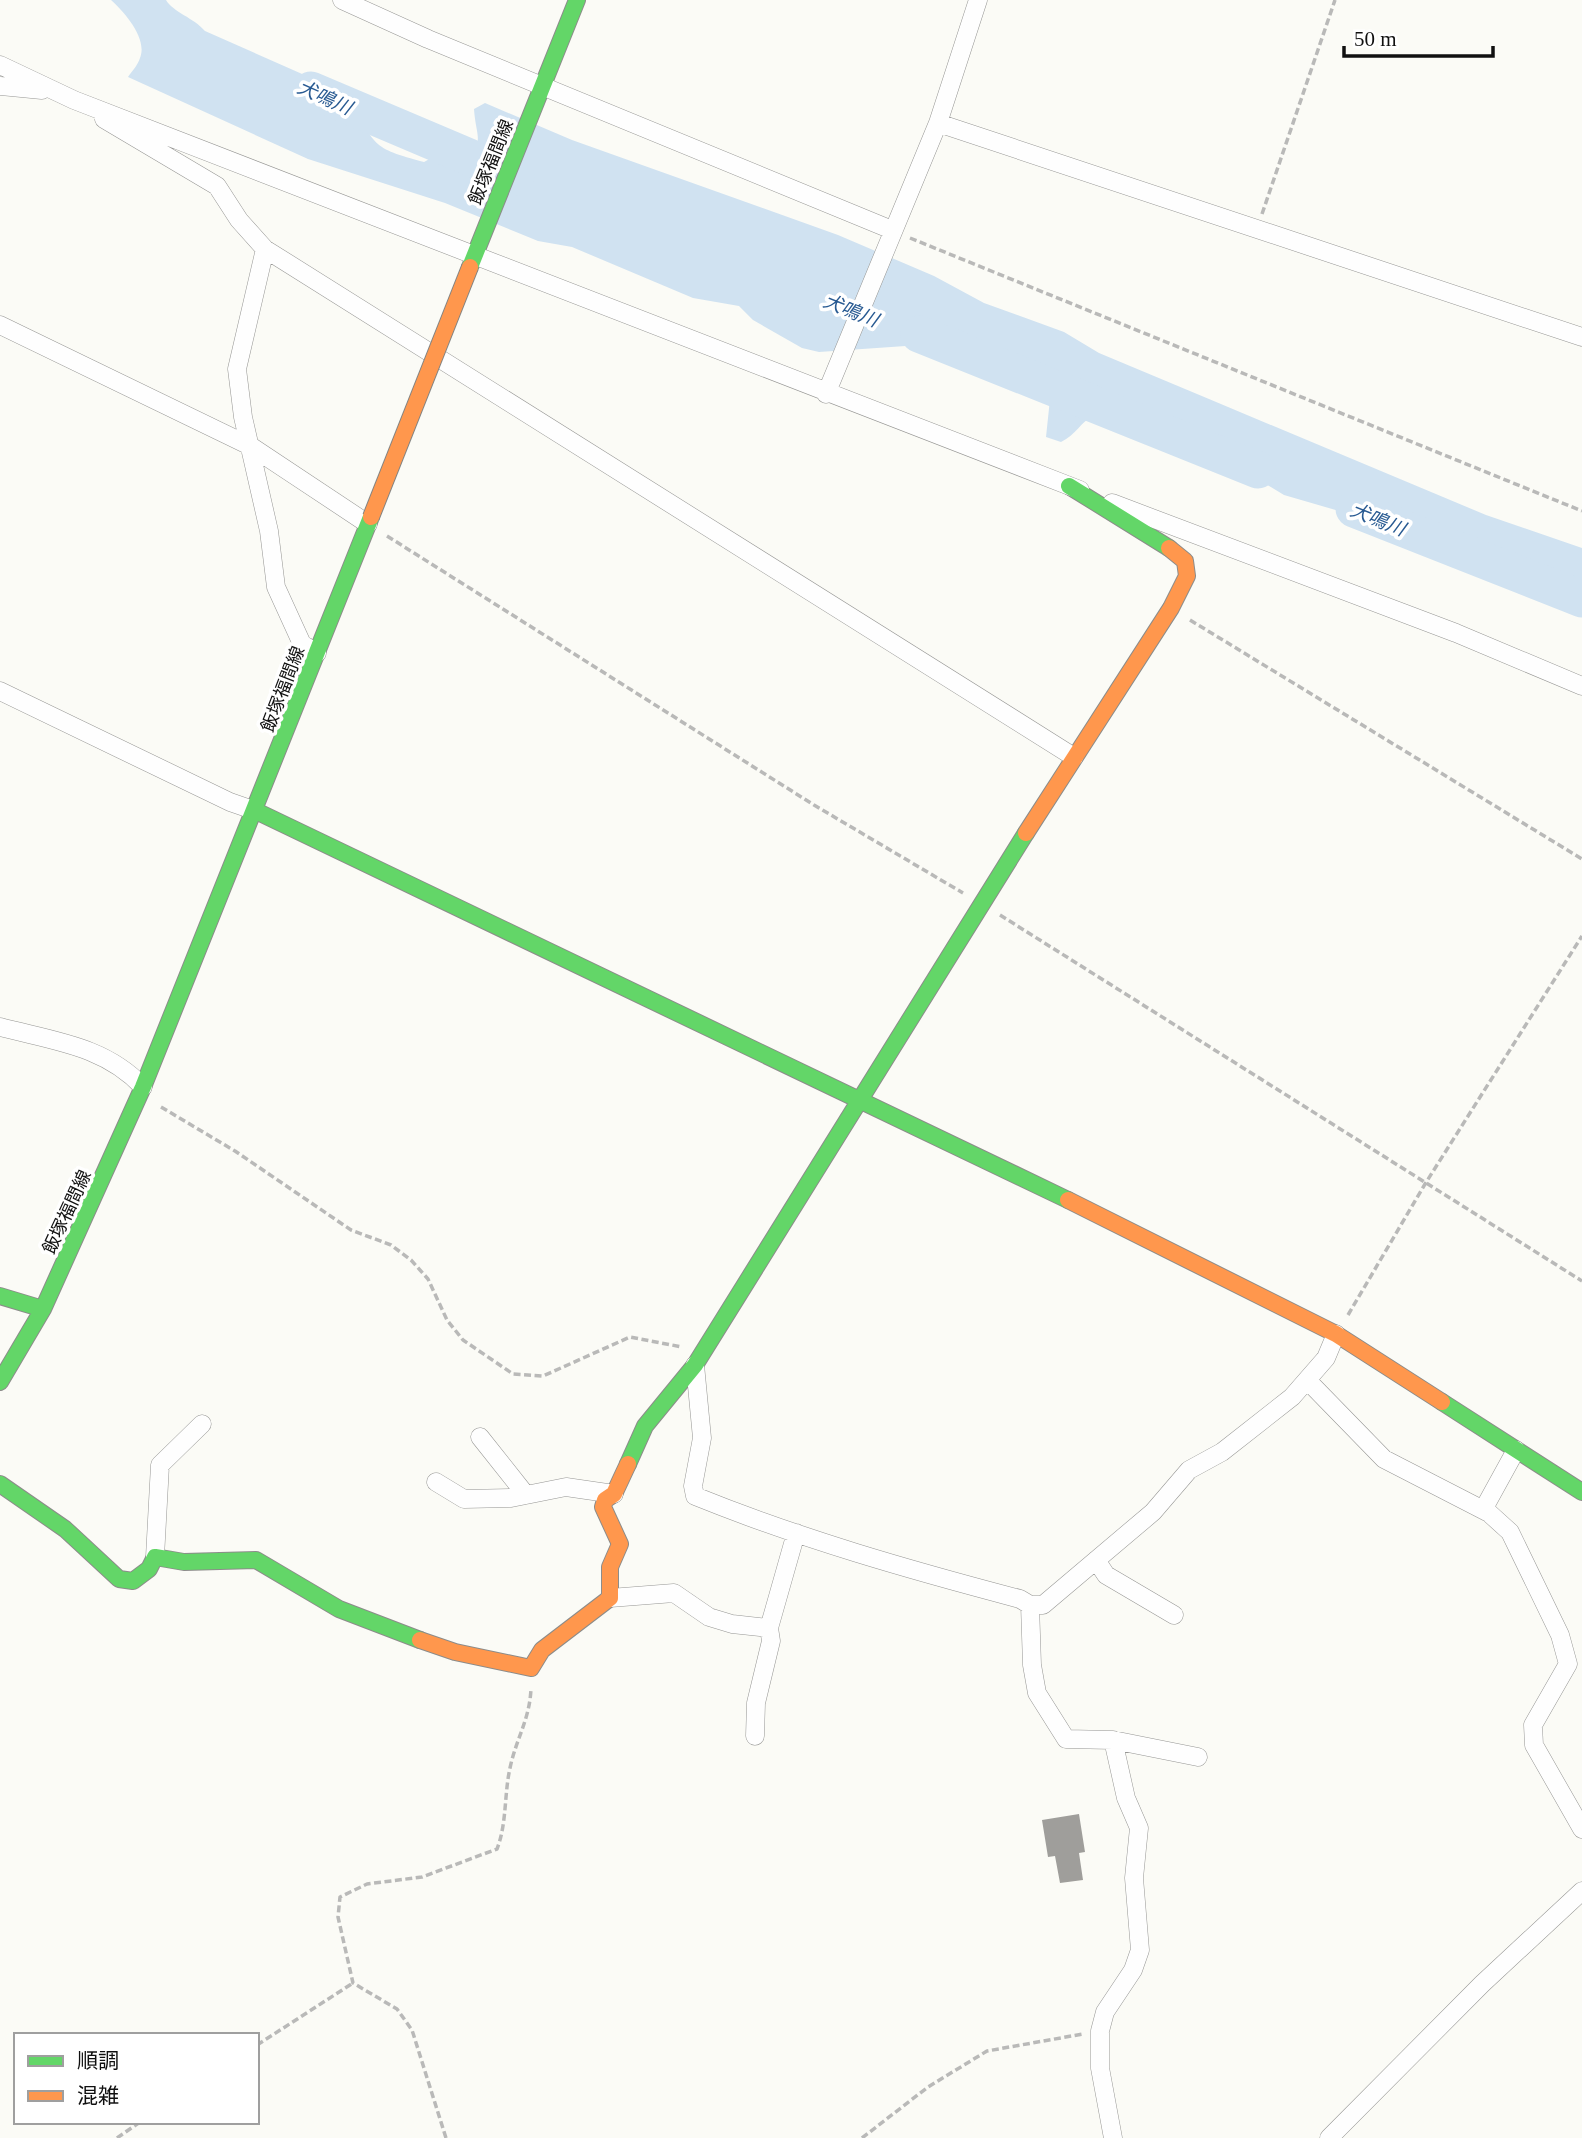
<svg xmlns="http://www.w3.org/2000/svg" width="1582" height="2138" font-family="'Times New Roman','Noto Sans JP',serif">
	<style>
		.water { fill: #d0e2f1 }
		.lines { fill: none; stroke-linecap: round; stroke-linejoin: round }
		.river { stroke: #d0e2f1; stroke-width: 37 }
		.building { fill: #9f9e9b }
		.street-casing { stroke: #969694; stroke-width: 19 }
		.fast-casing { stroke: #8c8c8a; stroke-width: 18 }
		.slow-casing { stroke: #8c8c8a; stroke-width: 18 }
		.path { stroke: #b9b9b8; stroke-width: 3.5; stroke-dasharray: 7 3.5; stroke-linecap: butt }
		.street { stroke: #fefefe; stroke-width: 18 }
		.fast { stroke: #63d668; stroke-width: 16 }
		.slow { stroke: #ff974d; stroke-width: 16 }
		.slow-bridge-casing { stroke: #838381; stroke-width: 18; stroke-linecap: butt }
		.slow-bridge { stroke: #ff974d; stroke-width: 16 }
		.labels { text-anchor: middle; stroke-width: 7; stroke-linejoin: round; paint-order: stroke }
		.street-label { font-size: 18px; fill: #101010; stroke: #fff }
		.water-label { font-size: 19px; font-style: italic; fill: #285a92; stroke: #fff }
	</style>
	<rect width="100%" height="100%" fill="#fbfbf6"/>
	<path class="water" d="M111,0H166C173,12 194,18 205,31L352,96C373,146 372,148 424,162L435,156L463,165C486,140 476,139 474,109L485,103L572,140L838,235L934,276L984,303L1064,332L1099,353L1209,399L1486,515L1582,548V596L1480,552L1284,495L1194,441L1095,415C1081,421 1076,435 1061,442L1046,437L1050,399L1046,391L1033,377L1004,360L920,345L819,352L802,348L753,320L739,306L693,298L572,247L538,241L445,203L308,159L128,77C132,71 138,65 140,58C148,38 124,12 111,0Z"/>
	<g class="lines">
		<path class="river" d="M311,90L516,177
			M919,334L1258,470
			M1354,509L1582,599"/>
	</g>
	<path class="building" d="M1079,1814L1085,1852L1079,1853L1083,1880L1060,1883L1055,1856L1048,1857L1042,1820Z"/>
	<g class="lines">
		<g class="street-casing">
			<path id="street" d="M342,0L428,39L892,230
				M0,65L74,100L1080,490
				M0,86L42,90
				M104,119L217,186L239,220L265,249L1074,757
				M938,123L1582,337
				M265,249L237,369L243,417L269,531L276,587L302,644L317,653
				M0,325L252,447L368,524
				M826,394L938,123L978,0
				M1112,503L1456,633L1582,686
				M0,691L230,802L256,811
				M0,1027C53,1041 105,1046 143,1087
				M695,1365L702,1438L693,1486L695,1496C801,1539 910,1570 1020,1599L1030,1605H1043L1153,1512L1189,1470L1222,1452L1292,1397L1326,1358L1336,1334
				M1307,1380L1384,1459L1489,1513L1510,1532L1560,1635L1568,1664L1533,1725L1534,1745L1582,1829
				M480,1437L526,1495
				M436,1482L464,1499L511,1498L566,1487L614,1494
				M1483,1510L1516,1450
				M155,1557L160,1465L202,1424
				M1096,1560L1106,1575L1174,1615
				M610,1598L674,1593L709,1617L732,1624L769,1628L796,1533
				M1030,1605L1032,1665L1037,1693L1066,1739L1113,1740L1126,1798L1139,1828L1134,1878L1140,1950L1133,1970L1105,2012L1100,2031V2068L1113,2138
				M755,1736L756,1703L771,1641L769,1628
				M1113,1740L1198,1757
				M1329,2138L1482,1984L1582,1891"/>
		</g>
		<g class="fast-casing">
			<path id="fast" d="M470,267L577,0
				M1069,486L1169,548
				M256,811L1068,1200
				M0,1296L43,1309
				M0,1382L43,1309L143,1087L371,517
				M1442,1402L1582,1492
				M628,1464L645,1426L695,1365L1026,833
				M0,1484L65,1529L119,1579L133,1581L149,1569L155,1557L184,1562L256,1560L339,1609L420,1640"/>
		</g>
		<g class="slow-casing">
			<path id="slow" d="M1026,833L1171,608L1187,576L1185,561L1169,548
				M1068,1200L1336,1334L1442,1402
				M420,1640L455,1652L531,1668L542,1650L610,1598V1567L620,1544L603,1507L605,1500L614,1494L628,1464"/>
		</g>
		<path class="path" d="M1262,214L1335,0
			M910,238L1582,511
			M387,536L814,805L963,893
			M1190,620L1582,859
			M1000,915L1582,1281
			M161,1107L235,1151L351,1230L391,1245L411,1260L428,1279L447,1320L463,1340L513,1374L543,1376L630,1337L682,1347
			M1348,1315L1425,1184L1582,936
			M257,2045L353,1983
			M117,2138L140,2122
			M446,2138L412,2030L397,2009L353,1983L338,1917L340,1897L367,1884L422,1877L497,1849C507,1823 504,1795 510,1768C516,1739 530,1719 531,1688
			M862,2138L928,2087L987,2051L1083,2034"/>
		<use href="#street" class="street"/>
		<use href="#fast" class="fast"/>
		<use href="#slow" class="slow"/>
		<g class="slow-bridge-casing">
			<path id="slow-bridge" d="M371,517L470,267"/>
		</g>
		<use href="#slow-bridge" class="slow-bridge"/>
	</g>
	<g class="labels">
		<g class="street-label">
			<text transform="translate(491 162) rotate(-68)" y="6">飯塚福間線</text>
			<text transform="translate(283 689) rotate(-69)" y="6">飯塚福間線</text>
			<text transform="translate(67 1212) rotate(-65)" y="6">飯塚福間線</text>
		</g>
		<g class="water-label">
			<text transform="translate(325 97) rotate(24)" y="7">犬鳴川</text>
			<text transform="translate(851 310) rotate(22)" y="7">犬鳴川</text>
			<text transform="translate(1378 519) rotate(22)" y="7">犬鳴川</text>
		</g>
	</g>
	<rect x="14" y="2033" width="245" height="91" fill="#ffffff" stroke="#9f9f9f" stroke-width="2"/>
	<rect x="28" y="2056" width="35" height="10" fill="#63d668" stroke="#9f9f9f" stroke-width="2"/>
	<text x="77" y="2068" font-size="21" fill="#101010">順調</text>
	<rect x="28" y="2091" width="35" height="10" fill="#ff974d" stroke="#9f9f9f" stroke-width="2"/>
	<text x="77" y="2103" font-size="21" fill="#101010">混雑</text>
	<path d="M1344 46v10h149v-10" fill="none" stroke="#101010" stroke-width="3.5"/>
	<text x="1354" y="46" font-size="21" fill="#101010" stroke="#ffffff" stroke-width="5" paint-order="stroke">50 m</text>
</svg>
